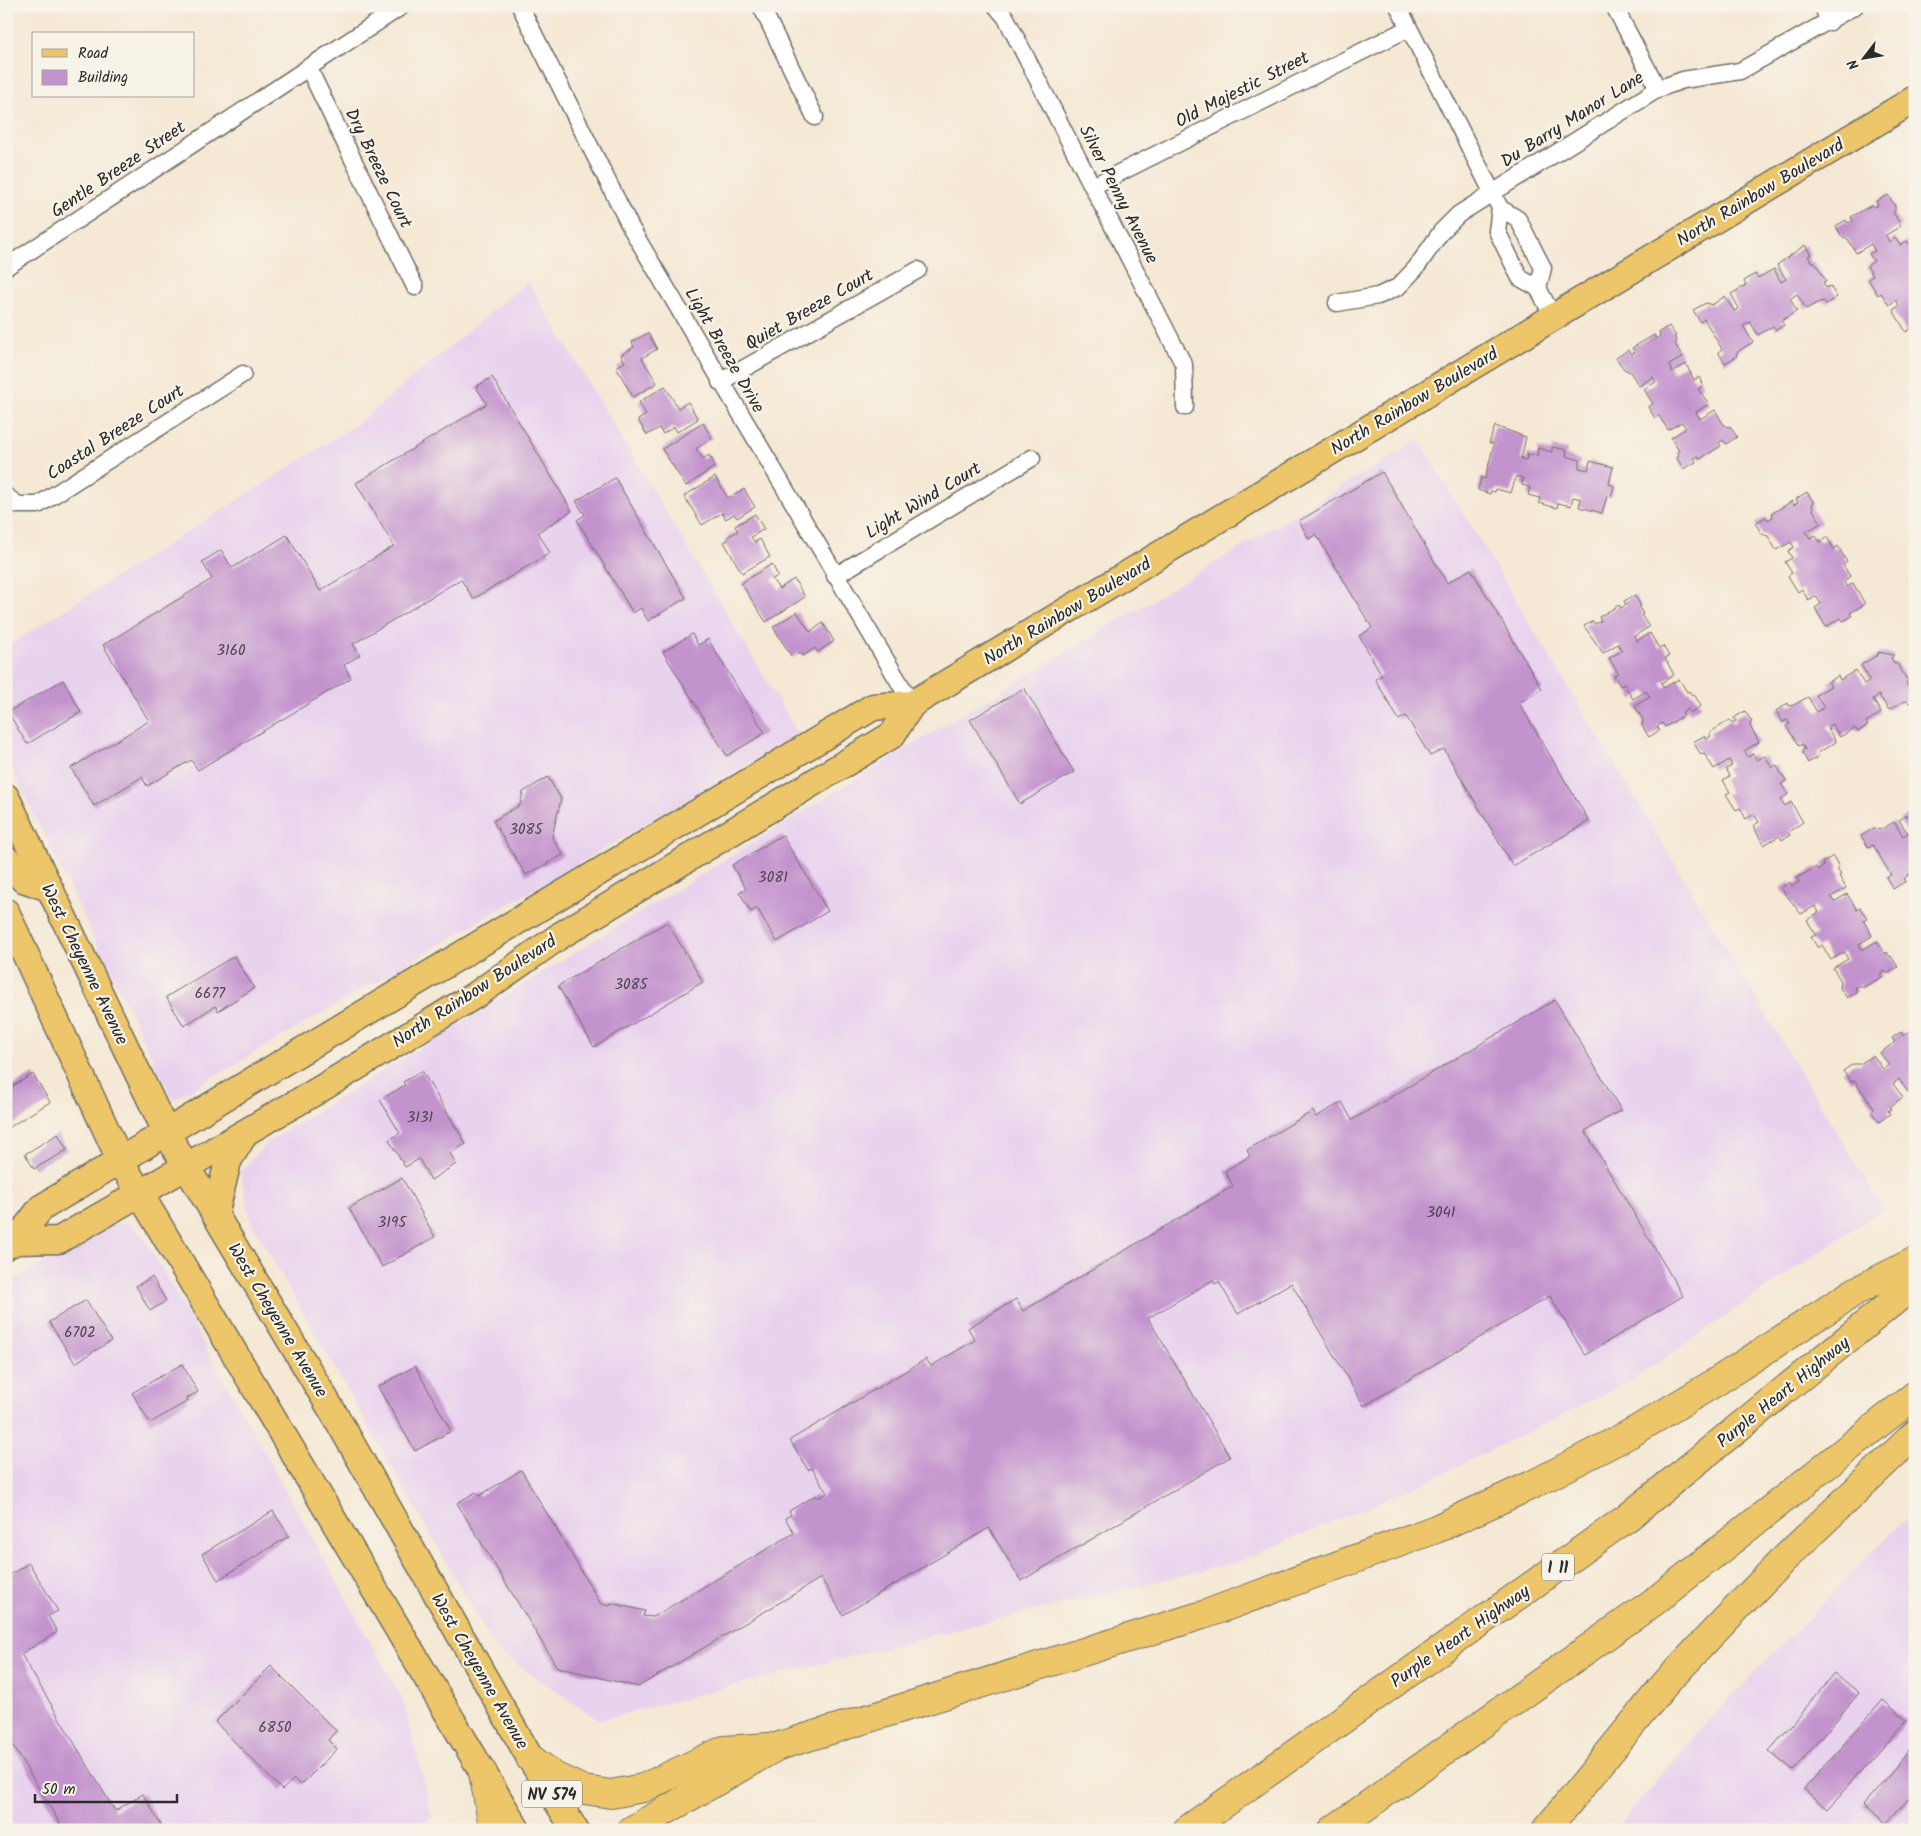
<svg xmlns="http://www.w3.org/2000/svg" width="1921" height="1836" font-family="Kalam,sans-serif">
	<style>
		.built { fill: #e8d2ee }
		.building { fill: #c393ce }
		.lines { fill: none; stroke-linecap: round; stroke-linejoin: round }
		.street-casing { stroke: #726d66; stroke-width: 19 }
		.primary-casing { stroke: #726d66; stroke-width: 29 }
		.highway-casing { stroke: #726d66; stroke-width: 30 }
		.street { stroke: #fff; stroke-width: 16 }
		.primary { stroke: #ecc669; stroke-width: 26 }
		.highway { stroke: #ecc669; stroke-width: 28 }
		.labels { text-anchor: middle; stroke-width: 4.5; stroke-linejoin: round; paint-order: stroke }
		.number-label { font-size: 15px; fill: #514554 }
		.shield { fill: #f7f3e8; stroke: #686764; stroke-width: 1 }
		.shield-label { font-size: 16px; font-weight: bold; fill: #2b2b2b }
		.street-label { font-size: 18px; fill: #2b2b2b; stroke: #f7f3e8 }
	</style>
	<rect width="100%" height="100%" fill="#f7f3e8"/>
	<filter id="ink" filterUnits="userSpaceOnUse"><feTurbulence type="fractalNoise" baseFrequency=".02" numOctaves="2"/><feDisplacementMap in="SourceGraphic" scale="10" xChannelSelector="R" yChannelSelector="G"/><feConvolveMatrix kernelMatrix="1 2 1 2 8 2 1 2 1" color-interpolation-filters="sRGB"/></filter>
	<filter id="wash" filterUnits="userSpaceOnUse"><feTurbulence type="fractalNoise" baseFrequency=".0096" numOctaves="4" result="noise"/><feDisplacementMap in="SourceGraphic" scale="20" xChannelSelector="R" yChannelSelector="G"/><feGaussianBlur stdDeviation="1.12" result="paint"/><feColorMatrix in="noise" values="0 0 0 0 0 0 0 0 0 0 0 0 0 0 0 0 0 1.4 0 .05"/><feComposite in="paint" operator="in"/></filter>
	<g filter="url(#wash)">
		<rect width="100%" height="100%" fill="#f5e8d4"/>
		<path class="built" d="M528,281L799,735L173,1100L6,757V647L356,425Z
			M1419,440L1883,1209L1629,1382L1422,1484L1235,1563L971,1626L599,1720L497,1651L251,1222L240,1172L268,1142L903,750Z
			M130,1223L145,1239L403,1700L432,1816L420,1830H6V1285L109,1224Z
			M1915,1509V1830H1616L1694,1735Z"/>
		<g id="blocks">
			<path class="building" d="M1888,195L1895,206V211L1893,212L1901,226L1886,235L1889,242L1895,238L1900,245L1907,241L1915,251V326L1906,332L1893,310L1899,306L1896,300L1889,305L1881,293L1878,295L1868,279L1873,276L1867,266L1874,261L1869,254L1875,251L1871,244L1856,253L1848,239L1842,237L1836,226L1846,220L1848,223L1853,221L1851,217L1872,205L1874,207L1878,205L1876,201Z
				M1805,245L1811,255L1808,256L1812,263L1814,261L1826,281L1823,282L1826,288L1830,286L1837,297L1826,304L1824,301L1819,302L1806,309L1797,294L1790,299L1797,311L1781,321L1784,325L1776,330L1773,326L1758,335L1750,322L1743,326L1753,342L1740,350L1736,354L1737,356L1725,363L1718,352L1722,349L1704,319L1700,322L1693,310L1706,303L1712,305L1725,296L1734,311L1739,308L1731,294L1746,285L1744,281L1755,274L1758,278L1774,269L1781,282L1786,279L1777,265Z
				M1669,326L1676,336L1674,337L1677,342L1675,344L1683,357L1669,365L1672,372L1686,364L1694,380L1699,377L1703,386L1698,389L1709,404L1696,412L1700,419L1715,410L1724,425L1728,427L1730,426L1737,437L1726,444L1723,440L1719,443L1721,446L1700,459L1698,456L1694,458L1696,462L1683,469L1677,458L1679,456L1677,453L1679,451L1671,438L1686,428L1682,422L1668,430L1659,416L1655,418L1648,407L1653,404L1644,389L1656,382L1653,377L1639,386L1630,372L1624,369L1616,358L1628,350L1631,354L1635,352L1632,348L1654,335L1656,339L1660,336L1659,332Z
				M648,333L657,349L642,358L657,383L633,397L616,367L625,362L621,355L634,347L632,342Z
				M492,377L572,511L538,532L550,553L473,599L461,579L353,644L360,655L344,665L351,678L198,770L191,760L147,786L142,777L94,806L71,768L149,721L103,645L212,579L202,562L221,550L232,568L287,535L320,591L394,546L356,483L487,404L476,387Z
				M665,386L678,408L688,402L698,419L677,432L674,427L663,434L659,428L647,435L638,420L646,415L639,402Z
				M703,423L712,438L696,449L703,459L709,455L716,466L686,486L662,449Z
				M1495,426L1526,437L1521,459L1526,460L1528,454L1537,456L1538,448L1552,452V447L1567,450L1566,456L1580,460L1579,468L1588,470L1590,461L1613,467L1609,484L1614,486L1611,497L1607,496L1602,513L1579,507L1581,499L1573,497L1571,506L1558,503L1557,508L1539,503L1540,498L1528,495L1530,487L1522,485L1523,478L1516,476L1511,493L1496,489L1495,492L1491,491L1490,494L1478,490L1481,477L1485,479L1494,444L1489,443Z
				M1382,472L1447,583L1471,569L1542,689L1519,703L1589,821L1513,866L1444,749L1430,756L1406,716L1399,720L1375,679L1382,675L1359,636L1372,628L1316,534L1309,539L1299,521Z
				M715,477L728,498L744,489L755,507L737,518L734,514L726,519L722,513L702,525L684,496Z
				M615,478L686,598L648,621L641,608L633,613L577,520L585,515L576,501Z
				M1807,492L1814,503L1812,504L1813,510L1821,523L1806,532L1810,538L1815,535L1820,542L1827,537L1834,549L1838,546L1847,562L1843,565L1850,576L1844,582L1847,587L1853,583L1865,604L1850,613L1852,616L1843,621L1841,618L1826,627L1815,608L1821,604L1816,596L1808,600L1802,589L1798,592L1788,576L1792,573L1785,562L1792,558L1788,551L1794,547L1791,542L1776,550L1768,536L1762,534L1755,523L1766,517L1768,520L1773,517L1771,514L1792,501L1794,505L1798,502L1796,499Z
				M755,514L764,529L751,537L755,542L760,539L770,557L742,573L724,542L728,540L727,537L738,531L735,526Z
				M772,564L778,576L772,579L779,589L794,579L805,597L766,622L741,583Z
				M1635,595L1641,606L1639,607L1643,614L1641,615L1649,627L1634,636L1637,641L1650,633L1659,648L1663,646L1669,656L1665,658L1674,675L1661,683L1664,688L1679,679L1687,692L1689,691L1692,695L1694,694L1701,706L1690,713L1688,709L1682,713L1684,715L1665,727L1662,723L1657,727L1660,730L1649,737L1642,726L1643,720L1635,706L1650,697L1646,691L1633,699L1624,684L1620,686L1614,676L1618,673L1609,658L1622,651L1618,644L1603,653L1584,626L1593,621L1595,624L1601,621L1599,617L1619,605L1621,608L1626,605L1624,601Z
				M797,612L810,632L823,623L834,641L818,652L815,648L803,656L800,652L792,657L773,627Z
				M692,634L698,645L708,639L765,733L727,756L663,652Z
				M1878,652L1894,655L1891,658L1894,663L1896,662L1908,681L1906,683L1909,689L1913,687L1915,690V700L1909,703L1907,701L1902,702L1889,710L1879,695L1873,699L1881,713L1866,722L1868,725L1858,732L1855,728L1840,737L1832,724L1827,727L1836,742L1818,753L1819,756L1808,763L1802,752L1805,749L1802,744L1799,746L1786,726L1790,724L1787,720L1783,722L1776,711L1788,703L1789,706L1794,705L1808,697L1817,712L1824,708L1816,695L1831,686L1828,682L1838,676L1840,680L1856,670L1864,684L1870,680L1861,665L1879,654Z
				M63,680L81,712L27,744L8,712Z
				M1024,688L1074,772L1020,804L970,720Z
				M1745,711L1752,722L1750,723L1751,728L1759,742L1744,751L1748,757L1753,754L1757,760L1765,756L1772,768L1776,765L1786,781L1781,784L1788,794L1781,800L1785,806L1791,802L1803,822L1788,832L1790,835L1782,840L1779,836L1764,845L1753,826L1759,822L1754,814L1746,819L1740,808L1736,810L1726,794L1730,792L1723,780L1730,776L1726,769L1732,766L1729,760L1714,769L1705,755L1700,753L1693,742L1704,736L1706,739L1711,736L1709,733L1730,720L1732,723L1736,721L1734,718Z
				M548,777L561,799L552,837L563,855L526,875L493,821L520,805L523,792Z
				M1915,805V850L1912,852L1915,857V871L1908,875L1904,879L1906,881L1893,889L1886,877L1891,875L1873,845L1868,847L1861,836L1874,828L1880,830L1894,822L1903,836L1908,833L1899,820L1914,811L1912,807Z
				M782,835L828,911L777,942L757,908L751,912L739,892L746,889L732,865Z
				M1833,856L1839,867L1837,869L1841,875L1839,876L1846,888L1831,897L1834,902L1847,894L1857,910L1860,908L1867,918L1863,920L1872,936L1859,944L1862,950L1877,941L1885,954L1887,952L1890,957L1891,956L1898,967L1887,974L1885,971L1880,974L1882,977L1862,988L1860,985L1855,988L1857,992L1847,998L1840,988L1841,981L1833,968L1848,959L1844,952L1831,960L1822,945L1818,948L1811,937L1816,935L1807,920L1819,912L1815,906L1801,914L1781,888L1790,882L1792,886L1799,882L1797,878L1816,867L1818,870L1824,866L1822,863Z
				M667,922L703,982L594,1047L558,986Z
				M234,956L254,988L218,1011L215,1006L184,1026L166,997Z
				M1555,1000L1621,1110L1585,1131L1683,1296L1585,1355L1550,1296L1364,1406L1291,1283L1238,1314L1219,1282L1215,1284L1213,1280L1148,1318L1230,1457L1021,1581L989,1528L843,1615L821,1578L638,1687L557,1667L457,1503L476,1492L479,1496L521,1470L601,1604L610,1606L611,1603L645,1611L643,1616L653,1617L794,1533L785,1518L791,1515L789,1511L816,1495L818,1498L827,1493L812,1468L808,1470L790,1440L926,1359L931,1366L975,1340L968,1328L1016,1299L1023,1311L1233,1186L1225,1171L1250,1156L1247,1150L1313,1111L1316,1117L1342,1102L1352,1120Z
				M1915,1027V1088L1908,1092L1899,1079L1893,1084L1903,1097L1890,1107L1891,1109L1888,1111L1890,1114L1879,1122L1871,1111L1874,1108L1854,1080L1851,1082L1843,1071L1853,1064H1860L1873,1055L1883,1069L1889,1065L1880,1053L1895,1042L1892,1038L1901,1032L1903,1036Z
				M422,1071L466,1144L450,1153L456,1164L431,1180L419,1159L405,1167L389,1140L400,1133L380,1100L405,1085L403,1082Z
				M33,1074L50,1102L6,1129V1090Z
				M58,1134L67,1150L34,1169L25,1154Z
				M402,1178L435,1237L382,1267L349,1208Z
				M152,1277L166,1301L150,1311L136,1286Z
				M86,1300L111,1341L75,1363L49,1322Z
				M182,1364L198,1392L187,1398L188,1401L150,1423L132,1393Z
				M415,1366L451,1431L415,1451L378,1387Z
				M273,1511L289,1536L218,1580L202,1554Z
				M29,1563L58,1611L48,1616L57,1632L21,1654L115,1811L143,1794L164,1830H64L6,1734V1577Z
				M271,1666L336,1731L328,1740L337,1749L301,1785L294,1779L282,1790L215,1722Z
				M1835,1673L1859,1693L1793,1771L1769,1751Z
				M1883,1700L1907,1721L1827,1809L1804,1789Z
				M1915,1744V1792L1887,1825L1863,1805Z"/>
		</g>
	</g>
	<g filter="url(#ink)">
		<use href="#blocks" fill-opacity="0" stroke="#726d66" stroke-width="1"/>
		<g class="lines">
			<g class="street-casing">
				<path id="street" d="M520,6L631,228L912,704
					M761,6L815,117
					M996,6L1006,18L1184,365L1185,407
					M1398,6L1500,208L1518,219L1543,268L1538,288
					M1614,6L1658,89
					M1822,6L1830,22
					M308,67L415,287
					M1093,186L1409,28
					M1500,208L1497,231L1520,278L1538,288L1553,317
					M6,267L402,6
					M1337,303L1378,296L1398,287L1416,268L1441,232L1459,214L1658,89L1683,80L1740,71L1855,6
					M720,382L918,270
					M6,496L18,505H38L243,374
					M835,576L1032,458"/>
			</g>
			<g class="primary-casing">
				<path id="primary" d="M6,797L167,1134L339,1422L530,1758L575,1830
					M6,859L23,879L49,888
					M6,912L120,1160L517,1830
					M215,1215L228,1161L244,1135
					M16,1241L59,1240L317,1091L477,994L561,935L892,735L912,704L1915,99
					M6,1246L16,1241L41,1208L873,707L912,704"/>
			</g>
			<g class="highway-casing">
				<path id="highway" d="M530,1758L554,1776L584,1790L611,1794L643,1788L724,1750L769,1747
					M483,1773L494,1830
					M632,1830L776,1747L1206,1614L1436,1529L1534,1484L1633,1432L1716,1382L1856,1291L1915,1261
					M1187,1830L1627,1518L1915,1284
					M1333,1830L1655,1601L1915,1395
					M1546,1830L1665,1684L1708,1638L1781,1562L1915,1434"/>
			</g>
			<use href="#street" class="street"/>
			<use href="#primary" class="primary"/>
			<use href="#highway" class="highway"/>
		</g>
	</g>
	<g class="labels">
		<g class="number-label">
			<text x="231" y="655">3160</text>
			<text x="526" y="834">3085</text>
			<text x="773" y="882">3081</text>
			<text x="631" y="989">3085</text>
			<text x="210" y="998">6677</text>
			<text x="420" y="1122">3131</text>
			<text x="1441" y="1217">3041</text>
			<text x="392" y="1227">3195</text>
			<text x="80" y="1337">6702</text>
			<text x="275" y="1732">6850</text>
		</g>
		<g class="shield">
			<rect x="1542" y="1553.5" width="32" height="27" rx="4"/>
			<rect x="522" y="1780.5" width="60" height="27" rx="4"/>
		</g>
		<g class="shield-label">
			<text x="1558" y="1573">I 11</text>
			<text x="552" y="1800">NV 574</text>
		</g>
		<g class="street-label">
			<text transform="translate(1242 89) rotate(-27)" y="6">Old Majestic Street</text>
			<text transform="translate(1572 119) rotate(-32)" y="6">Du Barry Manor Lane</text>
			<text transform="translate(379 168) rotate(64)" y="6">Dry Breeze Court</text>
			<text transform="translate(118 169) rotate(-34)" y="6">Gentle Breeze Street</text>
			<text transform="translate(1760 192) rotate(-31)" y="6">North Rainbow Boulevard</text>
			<text transform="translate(1119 194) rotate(63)" y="6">Silver Penny Avenue</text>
			<text transform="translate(809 309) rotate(-30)" y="6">Quiet Breeze Court</text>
			<text transform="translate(725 350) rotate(60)" y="6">Light Breeze Drive</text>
			<text transform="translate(1414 401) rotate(-31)" y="6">North Rainbow Boulevard</text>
			<text transform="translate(115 432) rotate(-33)" y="6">Coastal Breeze Court</text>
			<text transform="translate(923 500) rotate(-31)" y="6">Light Wind Court</text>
			<text transform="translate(1067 611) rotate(-31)" y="6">North Rainbow Boulevard</text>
			<text transform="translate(85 964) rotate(64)" y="6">West Cheyenne Avenue</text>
			<text transform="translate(474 991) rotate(-33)" y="6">North Rainbow Boulevard</text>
			<text transform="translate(278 1320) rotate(59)" y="6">West Cheyenne Avenue</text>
			<text transform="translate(1783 1392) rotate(-39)" y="6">Purple Heart Highway</text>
			<text transform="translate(1460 1636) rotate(-35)" y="6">Purple Heart Highway</text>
			<text transform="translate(480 1671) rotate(60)" y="6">West Cheyenne Avenue</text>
		</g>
	</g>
	<rect width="1921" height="1836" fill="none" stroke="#f7f3e8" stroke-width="25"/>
	<rect x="32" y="32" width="162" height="65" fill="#f7f3e8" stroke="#a5a39c"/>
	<rect x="42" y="49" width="25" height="8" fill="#ecc669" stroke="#a5a39c"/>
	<text x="78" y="58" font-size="15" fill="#2b2b2b">Road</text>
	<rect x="42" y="70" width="25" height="15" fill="#c393ce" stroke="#a5a39c"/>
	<text x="78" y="82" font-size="15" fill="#2b2b2b">Building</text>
	<g transform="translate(1864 58) rotate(239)" stroke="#f7f3e8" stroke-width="4" paint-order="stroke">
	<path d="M0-4L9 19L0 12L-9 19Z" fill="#2b2b2b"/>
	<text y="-8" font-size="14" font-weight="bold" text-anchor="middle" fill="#2b2b2b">N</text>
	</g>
	<path d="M35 1794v8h142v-8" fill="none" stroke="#2b2b2b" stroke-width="2.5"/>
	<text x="42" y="1794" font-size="15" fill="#2b2b2b" stroke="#f7f3e8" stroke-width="4" paint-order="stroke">50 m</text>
</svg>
